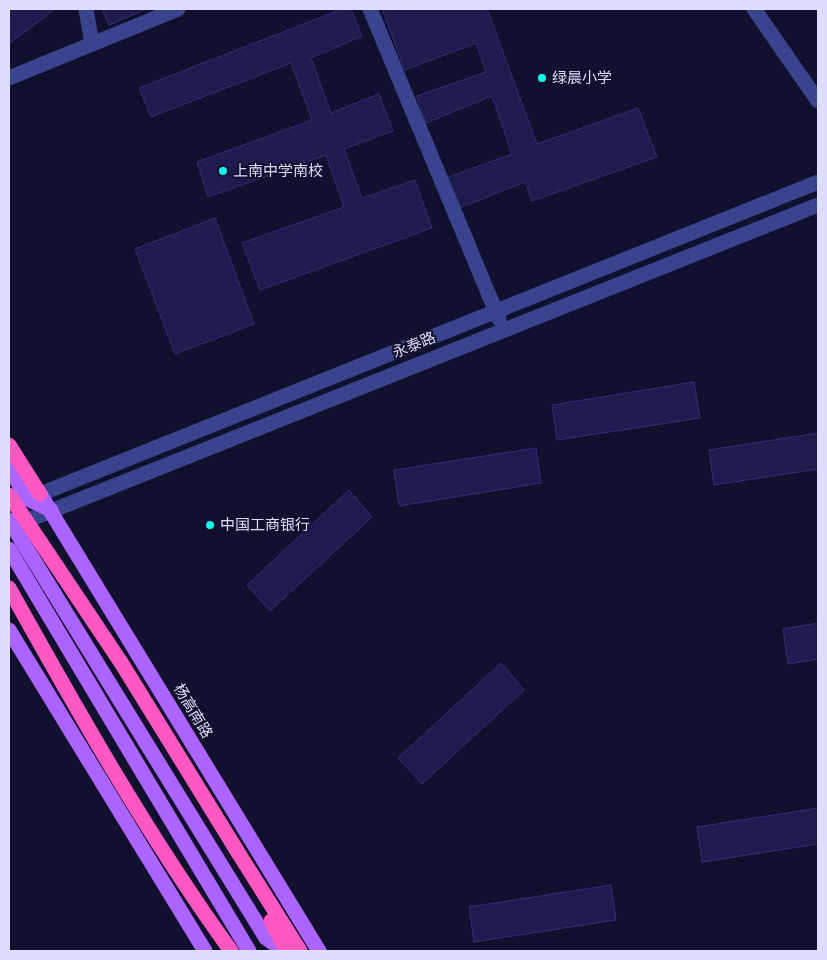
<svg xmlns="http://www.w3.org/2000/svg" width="827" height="960" font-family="Commissioner,'Noto Sans SC',sans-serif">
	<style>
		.building { fill: #1e1c4f; stroke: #302d7c }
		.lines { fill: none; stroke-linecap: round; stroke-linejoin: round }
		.minor { stroke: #3a448e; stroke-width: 15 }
		.major { stroke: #ac64ff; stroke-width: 15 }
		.highway { stroke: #ff58c3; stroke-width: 15 }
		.highway-bridge { stroke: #ff58c3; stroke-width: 15 }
		.poi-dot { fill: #09fff0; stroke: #11112d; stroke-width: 2 }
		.labels { text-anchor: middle; stroke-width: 4; stroke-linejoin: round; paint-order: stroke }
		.poi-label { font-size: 15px; fill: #dddeff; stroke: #11112d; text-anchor: start }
		.street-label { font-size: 15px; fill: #dddeff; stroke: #11112d }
	</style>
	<rect width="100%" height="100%" fill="#11112d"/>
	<path class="building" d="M9,9H55L9,44Z
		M102,9H146L109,25Z
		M342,9H351L362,36L311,58L331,113L379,94L393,131L344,149L362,198L415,180L432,228L260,290L242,243L344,207L326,155L208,197L197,162L312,120L291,63L151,117L139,88Z
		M382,9H487L537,144L638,108L657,157L532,201L525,182L459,208L446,178L512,154L492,96L426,123L417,96L486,72L476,43L405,70Z
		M215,218L254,324L175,354L135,249Z
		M694,382L700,418L557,440L552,405Z
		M818,433V469L714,485L709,450Z
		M536,448L541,483L399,506L394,470Z
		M349,490L372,517L270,611L247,585Z
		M818,623V659L788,664L783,629Z
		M501,663L524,690L422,784L398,758Z
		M818,808V844L702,862L697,827Z
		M611,885L616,920L474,942L469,907Z"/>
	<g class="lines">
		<path class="minor" d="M86,9L92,44
			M370,9L499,319
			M754,9L818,101
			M9,78L178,9
			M28,499L818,182
			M16,525L818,205"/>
		<path class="major" d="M9,468L28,499L51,510
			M40,494L319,951
			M9,520L266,938L284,951
			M9,549L249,951
			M9,630L205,951"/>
		<path class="highway" d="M9,445L40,494
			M9,588C78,712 148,836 231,951
			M239,854L300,951
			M271,921L286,951"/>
		<path class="highway-bridge" d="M9,495L122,664L239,854"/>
	</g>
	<g class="poi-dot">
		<circle cx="542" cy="78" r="5"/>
		<circle cx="223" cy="171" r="5"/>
		<circle cx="210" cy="525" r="5"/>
	</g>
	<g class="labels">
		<g class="poi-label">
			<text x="552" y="83">绿晨小学</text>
			<text x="233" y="176">上南中学南校</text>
			<text x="220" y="530">中国工商银行</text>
		</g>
		<g class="street-label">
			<text transform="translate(414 345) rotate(-22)" y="5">永泰路</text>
			<text transform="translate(193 711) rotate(59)" y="5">杨高南路</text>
		</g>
	</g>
	<rect width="827" height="960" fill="none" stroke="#dddeff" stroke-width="20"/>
</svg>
